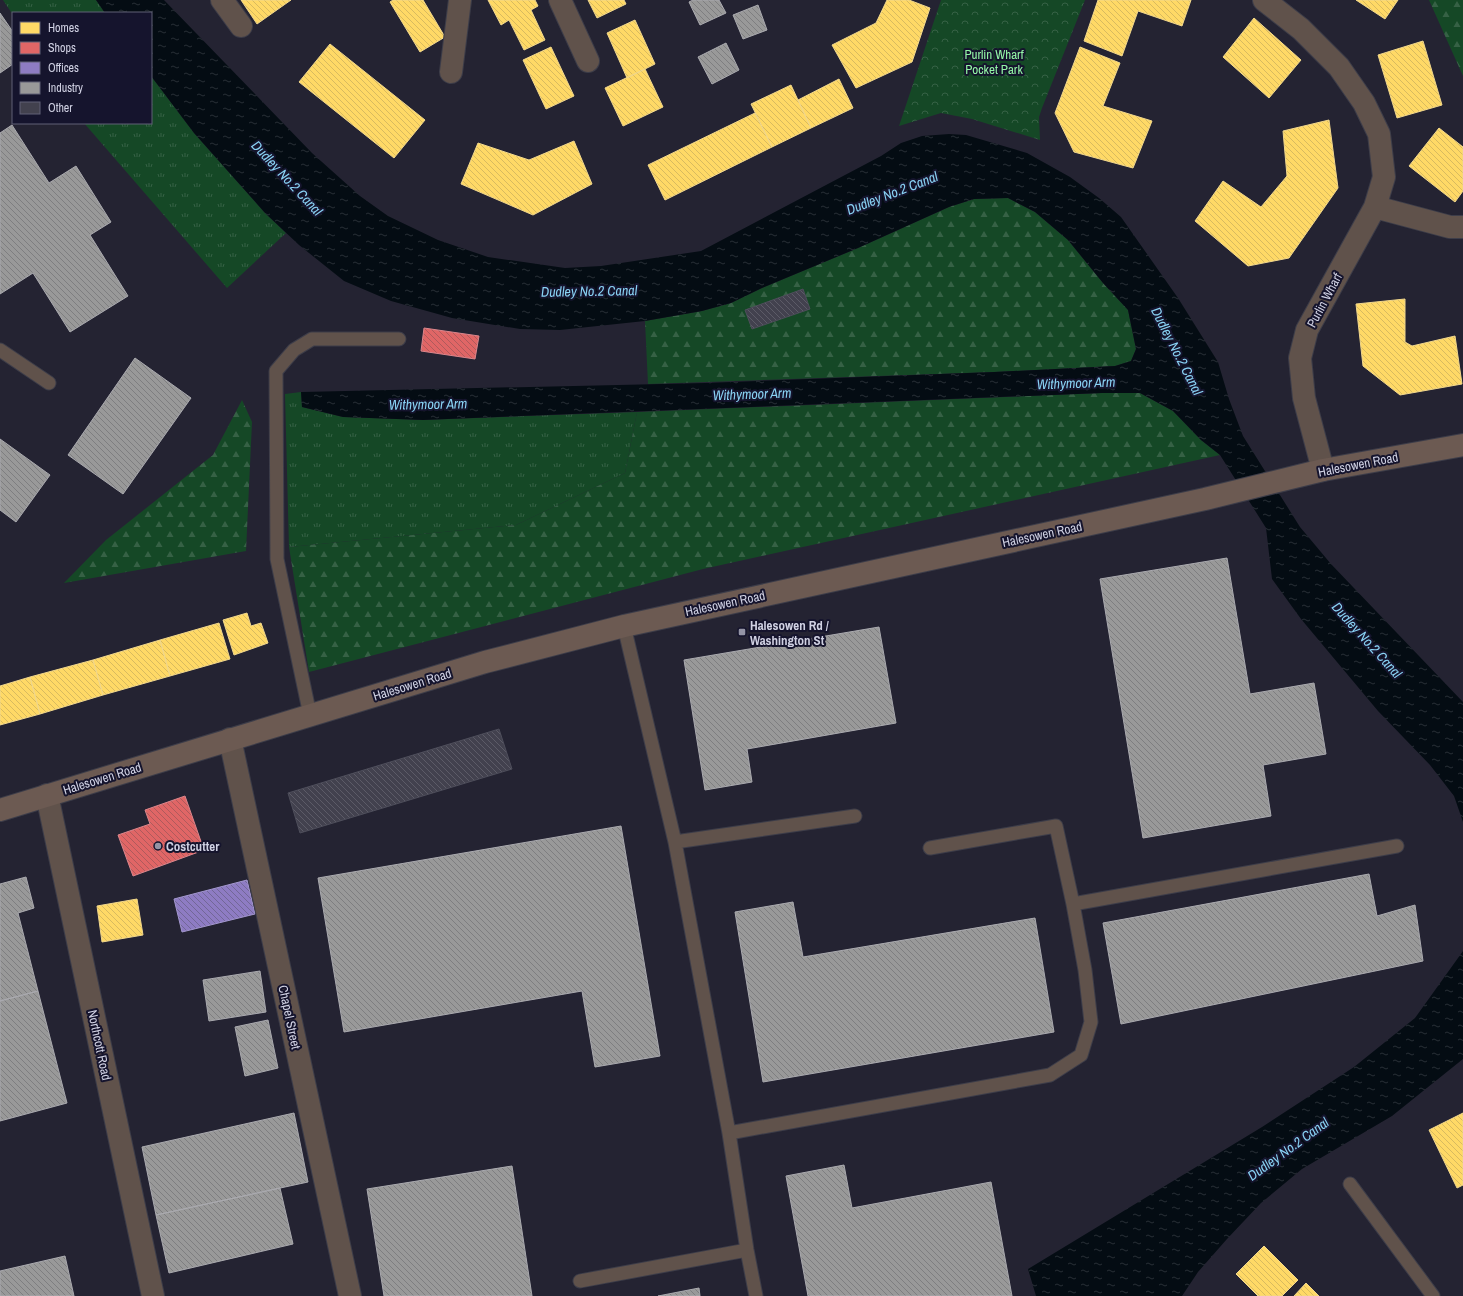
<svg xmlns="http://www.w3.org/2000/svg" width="1463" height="1296" font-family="'Archivo Narrow',sans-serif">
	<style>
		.grass { fill: url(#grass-tufts) }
		.forest { fill: url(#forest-firs) }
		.park { fill: url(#park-crowns) }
		.water { fill: url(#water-ripples) }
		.homes { fill: url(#homes-back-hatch); stroke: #f1d78c }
		.shops { fill: url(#shops-back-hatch); stroke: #db868c }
		.offices { fill: url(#offices-back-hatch); stroke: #a296cd }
		.industry { fill: url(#industry-back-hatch); stroke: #aaaaaf }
		.building { fill: url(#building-back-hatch); stroke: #4e4e5b }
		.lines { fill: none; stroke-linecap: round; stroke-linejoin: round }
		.lane-casing { stroke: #3d3d49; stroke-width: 15 }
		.street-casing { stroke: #3d3d49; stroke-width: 24 }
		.primary-casing { stroke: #3d3d49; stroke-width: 24 }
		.lane { stroke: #60524b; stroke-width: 13 }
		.street { stroke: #60524b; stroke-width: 22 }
		.primary { stroke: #6c5a52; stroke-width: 22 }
		.poi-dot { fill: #9494a5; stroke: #15142d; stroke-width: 1.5 }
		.labels { text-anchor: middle; stroke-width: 4; stroke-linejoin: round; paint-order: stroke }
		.park-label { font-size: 13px; fill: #93f6a6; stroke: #15142d }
		.street-label { font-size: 13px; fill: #d0d1e3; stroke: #15142d }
		.poi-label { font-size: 13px; font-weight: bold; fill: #d0d1e3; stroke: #15142d; text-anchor: start }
		.water-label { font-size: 14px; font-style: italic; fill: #89d2f4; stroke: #15142d }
	</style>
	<defs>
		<pattern id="grass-tufts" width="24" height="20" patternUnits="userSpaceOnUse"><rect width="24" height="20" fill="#154826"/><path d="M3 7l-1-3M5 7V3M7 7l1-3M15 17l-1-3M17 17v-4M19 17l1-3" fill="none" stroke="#366145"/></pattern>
		<pattern id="forest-firs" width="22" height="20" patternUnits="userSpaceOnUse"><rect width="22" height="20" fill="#154826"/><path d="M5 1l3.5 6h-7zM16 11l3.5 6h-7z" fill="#366145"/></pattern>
		<pattern id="park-crowns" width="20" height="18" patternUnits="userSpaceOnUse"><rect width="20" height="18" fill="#154826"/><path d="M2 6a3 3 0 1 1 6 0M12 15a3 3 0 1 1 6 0" fill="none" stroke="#366145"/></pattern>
		<pattern id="water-ripples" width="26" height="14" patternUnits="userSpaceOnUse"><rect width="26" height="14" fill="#040c13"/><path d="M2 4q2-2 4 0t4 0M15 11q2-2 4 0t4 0" fill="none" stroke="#282e35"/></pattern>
		<pattern id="homes-back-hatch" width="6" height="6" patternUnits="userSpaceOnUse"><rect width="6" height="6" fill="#ffd966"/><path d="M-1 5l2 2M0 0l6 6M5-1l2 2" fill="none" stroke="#d8ba5f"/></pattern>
		<pattern id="shops-back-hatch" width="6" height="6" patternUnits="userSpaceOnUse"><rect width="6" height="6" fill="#e06666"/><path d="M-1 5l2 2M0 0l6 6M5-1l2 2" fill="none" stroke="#af5a5c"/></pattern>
		<pattern id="offices-back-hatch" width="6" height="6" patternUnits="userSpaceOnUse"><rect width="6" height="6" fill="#8e7cc3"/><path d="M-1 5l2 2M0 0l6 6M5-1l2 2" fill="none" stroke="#726797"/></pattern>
		<pattern id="industry-back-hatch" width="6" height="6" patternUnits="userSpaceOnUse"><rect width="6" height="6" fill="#999"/><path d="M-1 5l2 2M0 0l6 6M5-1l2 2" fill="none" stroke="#7e7e80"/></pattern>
		<pattern id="building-back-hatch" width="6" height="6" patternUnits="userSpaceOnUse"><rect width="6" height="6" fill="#42414e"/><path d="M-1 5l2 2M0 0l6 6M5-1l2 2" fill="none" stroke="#5c5b67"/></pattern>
	</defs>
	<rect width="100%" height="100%" fill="#242332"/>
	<path class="grass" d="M3,0H96L105,13H13V15Z
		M151,76L194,133L265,213L286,233L227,288L84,123H151Z
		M301,392L302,407L343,417L423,420L637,412L625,473L516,525L289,547L285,394Z"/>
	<path class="forest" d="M1429,0H1463V76Z
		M1008,198L1035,212L1068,240L1103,283L1128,310L1136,349L1131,361L1115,366L994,372L648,384L645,321L702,311L731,303L762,288L858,248L949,207L974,199Z
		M1102,393H1140L1173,411L1201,440L1220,455L703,569L309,672L289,547L516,525L625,473L637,412Z
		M242,400L252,422L246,551L64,583L106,540L213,455Z"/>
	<path class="park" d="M941,0H1085L1042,108L1039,117L1040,140L972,119L941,113L899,126Z"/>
	<path class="water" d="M96,0H164L312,153L360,196L388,216L438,240L488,257L565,268L601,266L701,251L881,156L901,143L922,136L949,134L966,135L1027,153L1070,177L1099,198L1121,217L1178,298L1218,362L1229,399L1243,436L1300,527L1331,564L1463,702V822L1454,796L1430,765L1378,711L1301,619L1272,579L1266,528L1220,455L1201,440L1173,411L1140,393H1102L423,420L343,417L302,407L301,392L705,383L994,372L1115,366L1131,361L1136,349L1128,310L1103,283L1068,240L1035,212L1008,198L974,199L949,207L858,248L762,288L731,303L702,311L645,321L560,330L520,329L452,318L391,301L344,281L299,245L265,213L194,133L151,76V13H105Z
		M1463,951V1059L1392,1116L1302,1169L1261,1203L1227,1239L1198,1272L1182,1296H1036L1028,1269L1262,1127L1354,1067L1415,1018Z"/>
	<path class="homes" d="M241,0H291L257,24Z
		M393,0H423L445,37L420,52L390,2Z
		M488,0H535L538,6L531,10L545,40L524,50L509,20L501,25Z
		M588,0H624L626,4L597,18Z
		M887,0H909L930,8L912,62L856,88L832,45L876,23Z
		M1098,0H1191L1182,26L1138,11L1122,56L1084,41Z
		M1356,0H1398L1385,19Z
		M1254,18L1301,60L1269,98L1223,57Z
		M635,20L655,64L627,78L607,33Z
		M1423,41L1442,105L1397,118L1378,55Z
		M330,44L425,120L394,158L299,82Z
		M551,47L574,96L546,109L523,60Z
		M1080,47L1120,63L1103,106L1152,121L1133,168L1074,152L1055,113Z
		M645,69L663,107L623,126L605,88Z
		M839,79L853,108L811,128L798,100Z
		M791,85L811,128L772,147L751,104Z
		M755,113L772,147L665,200L648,165Z
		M1329,120L1338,188L1289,258L1248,266L1195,221L1223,181L1261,207L1287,176L1283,131Z
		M1439,128L1463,147V191L1455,202L1409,166Z
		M574,141L592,184L533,215L461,184L478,143L529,160Z
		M1405,299V342L1412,346L1455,336L1462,384L1400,395L1363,366L1356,304Z
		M247,613L251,626L261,623L268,643L234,655L223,620Z
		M219,623L230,659L170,676L160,640Z
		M160,640L170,676L103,695L93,660Z
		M93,660L103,695L40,714L30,677Z
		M30,677L40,714L0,725V686Z
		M137,899L143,935L102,942L97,906Z
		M1463,1113V1185L1457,1188L1429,1130Z
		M1264,1246L1298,1280L1282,1296H1258L1236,1274Z
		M1306,1283L1319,1296H1294Z"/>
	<path class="shops" d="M424,328L479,336L475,359L421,351Z
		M185,796L204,850L133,876L118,835L150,824L145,810Z"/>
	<path class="offices" d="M247,880L255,914L182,932L174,899Z"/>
	<path class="industry" d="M693,0H719L726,13L700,25L689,2Z
		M758,5L767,30L743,39L733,15Z
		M0,13L13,32V64L0,73Z
		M726,43L739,70L712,84L698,57Z
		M12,125L49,183L76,166L111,222L90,235L128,296L70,332L33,273L0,294V133Z
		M135,358L191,398L123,494L68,455Z
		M0,439L50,475L16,522L0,510Z
		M1227,558L1250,694L1314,683L1326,754L1263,765L1271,816L1143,838L1100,579Z
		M879,627L896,723L747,749L752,782L705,790L684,660Z
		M621,826L660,1056L595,1067L582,991L344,1032L318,878Z
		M1369,874L1377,916L1415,905L1423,961L1121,1024L1103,923Z
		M26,877L34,908L18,913L38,991L0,1001V884Z
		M793,902L803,957L1035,918L1054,1032L763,1082L735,912Z
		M260,971L266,1012L209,1021L203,980Z
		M38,991L67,1103L0,1121V1001Z
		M268,1020L278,1068L245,1076L235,1027Z
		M294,1113L308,1182L156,1215L142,1147Z
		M844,1165L852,1208L991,1182L1012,1296H808L786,1176Z
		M512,1166L532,1296H384L367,1189Z
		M280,1188L293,1244L169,1273L156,1215Z
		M65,1256L74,1296H0V1271Z
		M699,1288L700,1296H658Z"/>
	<path class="building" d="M803,289L810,309L752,329L745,310Z
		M499,729L512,769L300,833L288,793Z"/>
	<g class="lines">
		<g class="lane-casing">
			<path id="lane" d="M0,350L49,383
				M624,626L675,842L729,1133L747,1250L756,1296
				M310,715L277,559L276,371L294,350L312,339H399
				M675,842L855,816
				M1073,904L1397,846
				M729,1133L1050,1075L1081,1055L1091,1022L1085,970L1073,904L1056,826L930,848
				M1350,1184L1433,1296
				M580,1281L747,1250"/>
		</g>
		<g class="street-casing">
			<path id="street" d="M222,0L241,26
				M560,0L588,61
				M1264,0L1301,29L1339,67L1364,103L1379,134L1384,177L1375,207L1307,330L1300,358L1304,398L1323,470
				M451,72L460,0
				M1375,207L1450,227H1463
				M230,739L350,1296
				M47,795L153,1296"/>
		</g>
		<g class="primary-casing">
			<path id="primary" d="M0,810L485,662L624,626L1205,499L1323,470L1463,445"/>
		</g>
		<use href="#lane" class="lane"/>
		<use href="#street" class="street"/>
		<use href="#primary" class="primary"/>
	</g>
	<g class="poi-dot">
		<rect x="738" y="628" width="8" height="8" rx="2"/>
		<circle cx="158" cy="846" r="4"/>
	</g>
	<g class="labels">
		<g class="park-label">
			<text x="994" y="59">Purlin Wharf<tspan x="994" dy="15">Pocket Park</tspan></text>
		</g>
		<g class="street-label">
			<text transform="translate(1324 300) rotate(-62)" y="5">Purlin Wharf</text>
			<text transform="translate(1358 464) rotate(-11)" y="5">Halesowen Road</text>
			<text transform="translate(1042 534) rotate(-12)" y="5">Halesowen Road</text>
			<text transform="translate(725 603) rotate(-12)" y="5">Halesowen Road</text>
			<text transform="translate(412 684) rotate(-17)" y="5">Halesowen Road</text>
			<text transform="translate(102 778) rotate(-17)" y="5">Halesowen Road</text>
			<text transform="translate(290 1017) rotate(78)" y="5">Chapel Street</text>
			<text transform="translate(100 1045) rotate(78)" y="5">Northcott Road</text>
		</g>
		<g class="poi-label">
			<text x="750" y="630">Halesowen Rd /<tspan x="750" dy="15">Washington St</tspan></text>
			<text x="166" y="851">Costcutter</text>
		</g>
		<g class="water-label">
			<text transform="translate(287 178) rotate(47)" y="5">Dudley No.2 Canal</text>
			<text transform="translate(892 193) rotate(-21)" y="5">Dudley No.2 Canal</text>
			<text transform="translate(589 291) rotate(-1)" y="5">Dudley No.2 Canal</text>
			<text transform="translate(1177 351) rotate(63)" y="5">Dudley No.2 Canal</text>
			<text transform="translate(1076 383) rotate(-2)" y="5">Withymoor Arm</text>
			<text transform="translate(752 394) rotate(-2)" y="5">Withymoor Arm</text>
			<text transform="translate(428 404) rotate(-1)" y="5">Withymoor Arm</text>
			<text transform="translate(1367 640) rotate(48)" y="5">Dudley No.2 Canal</text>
			<text transform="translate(1288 1149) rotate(-36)" y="5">Dudley No.2 Canal</text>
		</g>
	</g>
	<rect x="12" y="12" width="140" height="112" fill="#15142d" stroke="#606076"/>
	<rect x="20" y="22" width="20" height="12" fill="#ffd966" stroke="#606076"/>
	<text x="48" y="32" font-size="12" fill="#d0d1e3">Homes</text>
	<rect x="20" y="42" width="20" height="12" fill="#e06666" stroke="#606076"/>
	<text x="48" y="52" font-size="12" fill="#d0d1e3">Shops</text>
	<rect x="20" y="62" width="20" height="12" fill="#8e7cc3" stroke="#606076"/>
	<text x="48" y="72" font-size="12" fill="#d0d1e3">Offices</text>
	<rect x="20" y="82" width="20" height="12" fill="#999999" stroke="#606076"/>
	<text x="48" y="92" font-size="12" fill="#d0d1e3">Industry</text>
	<rect x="20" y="102" width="20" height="12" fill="#42414e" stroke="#606076"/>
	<text x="48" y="112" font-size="12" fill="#d0d1e3">Other</text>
</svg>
